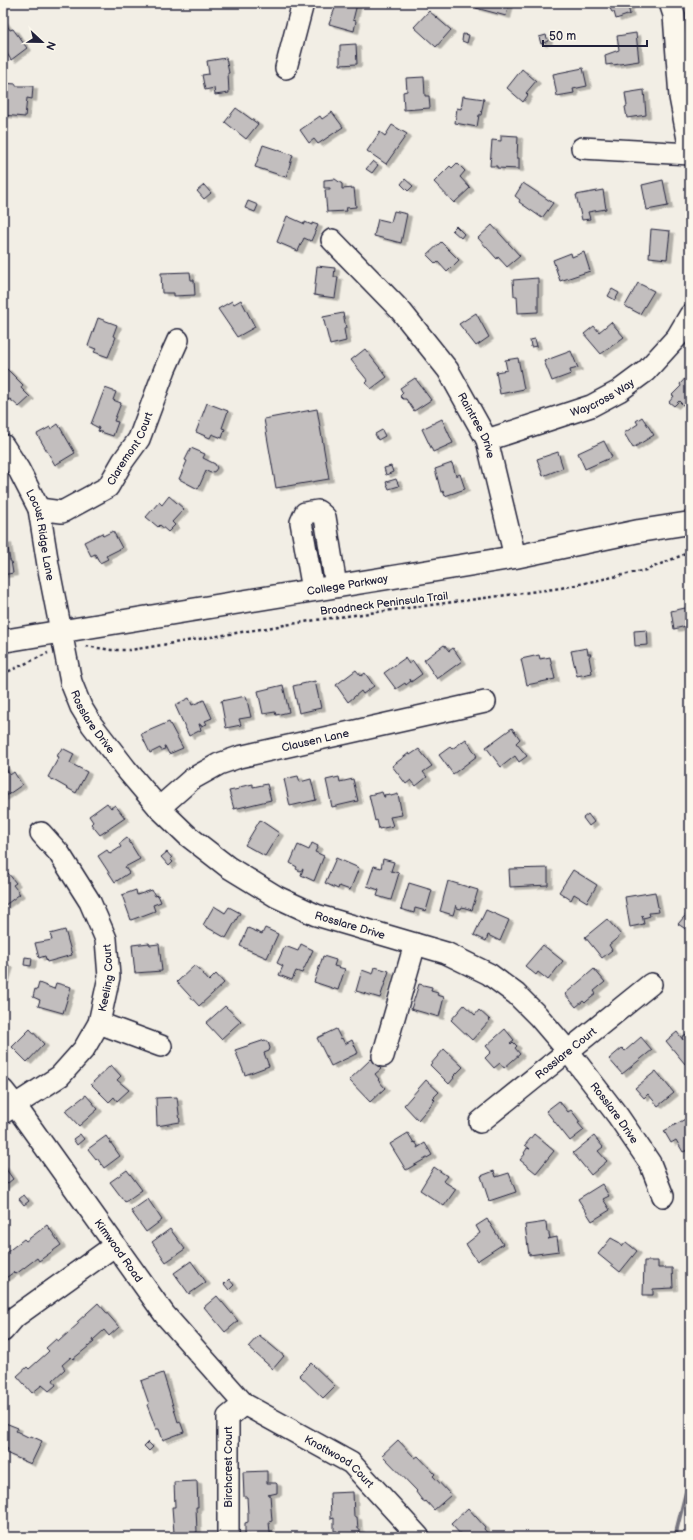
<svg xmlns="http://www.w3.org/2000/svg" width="693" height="1540" font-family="'Balsamiq Sans',sans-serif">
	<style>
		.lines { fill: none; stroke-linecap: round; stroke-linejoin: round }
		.stream { stroke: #76747f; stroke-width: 4 }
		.building { fill: #c2bebe; stroke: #22223b; filter: url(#shadow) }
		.minor-casing { stroke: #22223b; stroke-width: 24 }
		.major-casing { stroke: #22223b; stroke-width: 25 }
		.path { stroke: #22223b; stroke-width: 2.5; stroke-dasharray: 3 3; stroke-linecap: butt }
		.minor { stroke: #fbf7ec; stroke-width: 21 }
		.major { stroke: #fbf7ec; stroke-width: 22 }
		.labels { text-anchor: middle; stroke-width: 3; stroke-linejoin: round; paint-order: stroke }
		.street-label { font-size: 11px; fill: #22223b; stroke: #fbf7ec }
	</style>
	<defs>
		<filter id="shadow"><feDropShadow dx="4.5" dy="2.5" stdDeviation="0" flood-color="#0004"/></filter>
	</defs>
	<rect width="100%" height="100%" fill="#f2eee5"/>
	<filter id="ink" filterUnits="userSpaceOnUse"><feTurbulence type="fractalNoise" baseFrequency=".025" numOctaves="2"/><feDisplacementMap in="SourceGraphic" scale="8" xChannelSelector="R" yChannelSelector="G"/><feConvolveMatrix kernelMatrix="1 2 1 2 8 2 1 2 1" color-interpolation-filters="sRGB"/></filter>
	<g filter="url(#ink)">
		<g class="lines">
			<path class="stream" d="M676,1537L677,1528L690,1476"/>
		</g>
		<path class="building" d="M337,3L357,4L353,20L356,21L354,31L329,24Z
			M477,3H509L506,16L476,8Z
			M607,3H629L630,6L628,7L630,14L616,19L614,12H612Z
			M429,11L451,30L436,47L414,27Z
			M3,20L10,30L13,29L27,48L11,60L6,52L4,54L3,53Z
			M636,33L639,61L613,65V64L606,65L605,55L619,50L617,36Z
			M463,34L469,35L467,43L462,41Z
			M546,35L548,41L541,44L539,37Z
			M356,44L357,64L340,65V45Z
			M226,58L229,73H228L229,93L215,95L214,88L205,90L202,75L209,74L207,61Z
			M583,68L587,86L573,89L574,93L557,96L553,74Z
			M522,69L536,81L526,93L528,95L523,102L507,88Z
			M424,77L425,96H429L430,108L404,110L403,92L407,91L406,78Z
			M3,83L16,84V86H33L32,99L27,98L25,117L3,115Z
			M644,90L646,115L627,118L625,107L627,106L625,93Z
			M463,96L484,99L481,115H479L477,127L455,123L457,108L461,109Z
			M236,108L258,124L246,139L225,122Z
			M332,112L343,127L318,144L314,139L309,143L300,130L320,116L322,119Z
			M392,125L407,134L386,164L367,151L380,132L385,136Z
			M501,135L518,136L517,158H519V169L497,168V166H490L492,140L501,141Z
			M263,145L293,155L286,177L255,167Z
			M373,161L378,165L372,173L366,169Z
			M457,163L465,171L460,177L470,188L454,203L434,182L450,166L452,168Z
			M335,179L342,184V189L354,188L356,207L346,208L347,211L327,212L325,190H330V188H324V180Z
			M405,179L413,186L408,191L401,184Z
			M663,180L668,206L647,210L642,185Z
			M523,183L553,203L542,218L519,202L520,200L515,196Z
			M204,185L211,193L204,199L197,191Z
			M603,190L606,209L588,212L590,219L582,220L576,195Z
			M248,201L258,205L255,212L245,208Z
			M394,211L407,214L401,243L374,236L378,219L391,222Z
			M287,216L305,224V222L312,225V223L318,225L311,241L304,238L298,251L277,242Z
			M492,225L520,256L507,267L498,257L497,259L478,238Z
			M456,226L464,234L461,238L452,230Z
			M651,229L670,231L667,259L649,257Z
			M441,242L459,260L447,272L438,262L436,264L427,255Z
			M584,252L590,271L560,281L553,260L571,253L572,257Z
			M317,266L335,268L334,277H338L335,298L314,295Z
			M190,272L191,280H194L195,295L174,296V293H162L161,273Z
			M538,278V312L518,313L517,296H514L513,280Z
			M638,283L654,291L640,314L625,306Z
			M612,289L619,293L615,300L608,296Z
			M241,300L255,327L237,337L218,309L232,301L234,304Z
			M343,313L346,328L344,329L346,341L330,345L323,317Z
			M476,313L489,337L476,346L459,324Z
			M98,318L117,325L113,336L116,337L108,357L94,352L96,349L88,346Z
			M611,322L624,337L601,354L584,334L594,326L599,332Z
			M535,339L537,346L531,347L530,340Z
			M365,349L387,377L371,389L366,383L368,381L351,360Z
			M571,351L578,368L570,370L571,374L552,381L544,361Z
			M518,358L524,389L500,394L496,372L507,370L505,360Z
			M6,368L23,385L21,388L30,397L19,407L10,399L8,400L3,394V371Z
			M689,374L690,376V401L685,407L679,401L674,406L669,402L674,396L672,395L681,386L680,384Z
			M415,378L431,400L414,411L406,399H403L400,396L403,393L400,388Z
			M105,388L116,392L113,400L121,403L114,421L118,422L113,436L98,431L99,428L91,424Z
			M207,403L228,411L222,428L225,429L222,438L212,434L210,438L196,432Z
			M317,409L329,479L276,488L264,419Z
			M642,417L654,435L633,448L624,433L638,424L636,421Z
			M442,419L453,443L433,452L422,429Z
			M58,424L75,453L55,465L37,434L50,427L51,429Z
			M382,430L385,436L378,440L375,434Z
			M604,441L612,457L585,469L578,453Z
			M191,448L205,454L203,458L215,464L217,468L215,471L211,473L206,471L198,489L179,479L187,461L185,460Z
			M558,452L563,468L543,476L537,459Z
			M452,463L456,476L460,474L465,489L445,496L443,491L441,492L435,469Z
			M391,466L393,472L386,475L384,468Z
			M396,479L399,486L389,489L386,482Z
			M169,496L184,509L172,522L175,525L168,532L160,525L158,527L146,517L159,502L162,505Z
			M113,531L122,548L106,556L108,559L100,563L95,554L91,556L84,542L102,533L103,536Z
			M7,541L10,561H11L13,573L3,575V542Z
			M690,607V625L674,629L671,611Z
			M647,630L648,645L635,646L634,631Z
			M444,645L449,651L453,648L462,661L437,679L424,660Z
			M587,648L588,654H591L589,657L592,673L577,676L571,651Z
			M539,655L540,659L550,657L555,679L527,685L521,659Z
			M405,658L409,664L413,661L422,674L411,682L410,679L411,681L406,685L405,683L396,689L384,673Z
			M356,670L361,676L365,673L374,686L363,694L361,691L348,702L336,685Z
			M315,681L321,708L299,713L293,686Z
			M283,685L289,712L276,715L275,712L263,714L258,691Z
			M246,696L251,717L239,719L241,725L226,728L221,701Z
			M189,698L192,705L204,700L212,718L205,721L207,724L201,726L200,724H199L201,730L189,736L175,705Z
			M169,722L183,748L169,754L165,746H164L165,749L161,750L160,748L150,753L141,734Z
			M512,728L520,739L516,743L527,756L519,762L515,756L501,767L486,747Z
			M466,739L477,756L453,774L439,755L450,747L452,749Z
			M62,748L74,754L70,763L87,772L76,793L48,777L59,757L57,756Z
			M419,749L432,766L423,772L427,777L416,786L411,780L406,784L392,766L409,753L410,755Z
			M3,764L10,775L14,772L22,785L3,798Z
			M298,776L300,782L311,779L316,800L290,806L284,779Z
			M339,777L340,782L353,779L358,801L332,807L326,780Z
			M253,784V787L267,784L271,800L234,809L229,791L239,789V787Z
			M382,792L384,797H385L384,795L390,794L391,796L398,794L402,815L390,817L393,826L379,829L377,820L375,821L369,795Z
			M107,803L111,808L115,805L125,818L100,835L91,824L93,822L89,816Z
			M588,814L594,822L589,826L583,818Z
			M260,820L279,833L265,856L245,845Z
			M127,838L140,859L125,867L129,873L115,882L98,856L107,850L110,854L121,847L119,844Z
			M312,843L318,846L315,852L324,856L314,881L301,875L303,869L300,871L296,869L297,867L290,863L298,845L309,850Z
			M167,852L172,858L170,859L173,862L169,866L161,857Z
			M336,858L359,868L350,890L339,886L338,889L325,883Z
			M383,859L394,862L391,871L399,873L391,900L377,896L379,890L367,886L374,866L381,868Z
			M548,868V885L510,887L509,869Z
			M573,870L597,885L587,902L574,894L571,900L559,892Z
			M8,873L16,883L13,885L20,894L4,906L3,877Z
			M448,881L478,890L472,910L462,907L461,909L457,908L456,905L453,915L440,911Z
			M409,883L432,890L426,911L415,908L414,913L401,909Z
			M136,890L137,895L152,890L155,896L158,895L161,902L153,905L155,911L131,920L122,895Z
			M655,892L659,912L649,913L650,916L647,917L643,918L642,915L644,924L630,927L625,897Z
			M214,906L225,913L229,907L240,913L226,938L203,925Z
			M486,910L509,920L500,941L488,935L486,941L474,935Z
			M690,910V932L678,924Z
			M607,919L621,935L609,945L612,950L602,958L585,937Z
			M248,928L262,934L265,928L278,934L267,958L240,946Z
			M65,930L72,955L47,962L45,956L39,958L35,943L52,940L50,934Z
			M149,943L150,945L159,944L162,971L135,973L132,945Z
			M301,944L313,950L302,973L296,971L292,980L279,975L283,966L277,963L285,946L298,951Z
			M543,945L563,961L548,980L538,972L536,975L525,966Z
			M323,956L336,960L334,966L345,969L338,990L314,982Z
			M25,957L32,958L31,966L24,965Z
			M3,964L9,965L4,981H3Z
			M195,965L209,981L216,974L224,983L199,1006L177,982Z
			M375,967L389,971L380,998L356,991L362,970L373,974Z
			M594,969L605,982L594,991L596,994L587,1001L585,1003L583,1001L576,1007L565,994Z
			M39,983L54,989L56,983L71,987L63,1013L38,1006L40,1000L33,997L35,989L37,990Z
			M419,984L432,987L431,991L438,993L437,995L444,997L439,1017L411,1009Z
			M464,1005L475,1015L479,1010L490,1020L472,1040L451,1020Z
			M225,1006L241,1021L221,1039L206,1023Z
			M30,1029L44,1044L27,1062L12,1047Z
			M336,1029L341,1039L342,1038L345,1044L352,1040L358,1053L331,1066L317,1038Z
			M505,1029L514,1040L510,1043L511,1044L513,1042L517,1046L515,1048L520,1054L504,1068L500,1063L494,1068L485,1058L491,1052L486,1046Z
			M677,1032L683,1040L682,1037L686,1034L687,1036L690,1034V1060L685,1064L666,1041Z
			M641,1037L652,1050L622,1074L609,1059L622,1048L625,1051Z
			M265,1040L268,1042L270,1048L269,1051L264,1053L269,1066L245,1075L235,1050Z
			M444,1049L463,1067L453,1077L454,1078L449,1084L430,1065Z
			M371,1059L381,1069L375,1074L379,1079L378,1080L385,1088L370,1102L349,1080Z
			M111,1065L121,1076L117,1080L129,1090L117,1101L114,1097L109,1102L91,1084Z
			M656,1071L674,1093L658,1106L648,1094L644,1098L635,1088Z
			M426,1080L439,1092L433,1098L435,1100L418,1120L404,1105Z
			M86,1095L98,1109L79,1126L65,1111Z
			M177,1097L180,1122L157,1126L156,1098Z
			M559,1101L568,1112L571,1110L580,1122L578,1123L584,1130L570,1141L546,1111Z
			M687,1118L690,1123V1149L683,1152L676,1140L671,1143L664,1131Z
			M408,1133L414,1143L415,1142L418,1146L417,1148L425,1143L432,1155L406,1170L390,1144Z
			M80,1134L84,1139L77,1145L73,1139Z
			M534,1134L554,1151L536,1173L520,1160L525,1154L524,1153L526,1150L527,1148L530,1149L525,1145Z
			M106,1136L120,1156L104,1168L97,1158L96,1159L88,1149Z
			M594,1136L603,1147L598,1151L607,1161L591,1175L573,1153Z
			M3,1165L13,1179L3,1187Z
			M434,1167L447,1176L443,1181L456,1189L444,1206L420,1190Z
			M127,1170L142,1190L125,1202L110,1182Z
			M494,1171L496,1177L509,1173L516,1192L489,1201L481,1176Z
			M602,1184L609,1196L603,1199L610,1210L592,1221L578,1199Z
			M24,1195L29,1201L24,1205L19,1199Z
			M148,1199L162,1220L146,1232L131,1211Z
			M487,1219L503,1244L477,1261L466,1244L480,1233L476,1226Z
			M546,1222L547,1232H549V1234L550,1238L548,1239L557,1237L559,1251L529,1255L525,1225Z
			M47,1225L61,1245L39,1261L37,1258L16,1274L14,1272L3,1280V1255L24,1239L26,1241Z
			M170,1229L185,1249L166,1262L152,1242Z
			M611,1238L620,1243L622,1247L626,1242L637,1251L620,1272L598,1254Z
			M191,1261L206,1282L189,1294L174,1273Z
			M644,1261H658V1268H672L673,1288L653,1289V1295H643Z
			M229,1279L234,1285L229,1290L224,1284Z
			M217,1296L238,1321L225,1332L204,1307Z
			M98,1303L119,1327L109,1336L104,1330L93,1340L94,1342L73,1359L71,1357L62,1365L65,1369L53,1380L56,1385L49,1391L42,1385L32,1393L17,1376L27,1367L29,1369L47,1353L49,1351L46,1348L56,1339L59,1341L79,1323L77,1322Z
			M259,1335L284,1356L273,1369L248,1347Z
			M311,1363L335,1386L323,1398L299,1375Z
			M163,1373L178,1422L180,1421L184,1432L163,1440L159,1429H156L152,1418L147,1405L149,1404L141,1381Z
			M3,1422L18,1428L16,1431L30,1438L31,1436L42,1441L31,1464L6,1453L8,1449L3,1447Z
			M398,1440L415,1458L418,1456L435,1474L433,1476L451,1495L434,1510L426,1501L425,1502L422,1500L416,1492L417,1491L382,1455Z
			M148,1442L153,1447L149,1451L144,1446Z
			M267,1471V1483H276L277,1484V1493L268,1495H270L272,1521L269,1522L270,1533H273V1537H250V1535L245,1536V1523L248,1522V1515L247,1497H244L243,1472Z
			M197,1481L198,1507H196L197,1532L195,1533V1537H171V1533H174L172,1507H175L174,1482Z
			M353,1492L354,1517H357L358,1529H360V1537H337V1531H334V1518L331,1519L330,1493Z
			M468,1508L485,1527L484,1529L491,1537H463L451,1524Z"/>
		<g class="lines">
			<g class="minor-casing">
				<g id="minor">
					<path d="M670,3L674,15L680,97L690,150"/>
					<path d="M286,68L303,3"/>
					<path d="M582,148L690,154"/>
					<path id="s1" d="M332,240L401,311L448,370L487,440L515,557"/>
					<path id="s2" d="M487,440L591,406L619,391L646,371L677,337L690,315"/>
					<path id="s3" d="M3,445L19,470L39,509L48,565L71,682L81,707L92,725L126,769L159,808L188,836L228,867L277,897L316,915L446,953L489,974L516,994L538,1016L568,1051L618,1116L650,1163L663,1196"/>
					<path id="s4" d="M39,509L62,512L108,487L123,461L139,439L165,369L178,340"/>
					<path d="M313,590L301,522L305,513L318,511L325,517L336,586"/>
					<path id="s5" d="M159,808L192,779L219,764L239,757L485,702"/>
					<path d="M99,1023L161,1046"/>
					<path d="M383,1056L415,944"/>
					<path id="s6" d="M3,1090L15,1105L165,1315L244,1404L351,1463L419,1537"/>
					<path id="s7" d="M3,1113L60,1076L84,1049L99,1023L109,977L106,939L90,902L59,853L41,833"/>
					<path id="s8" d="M480,1122L651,984"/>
					<path d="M3,1331L15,1317L114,1246"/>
					<path d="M228,1537V1417L244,1404"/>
				</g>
			</g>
			<g class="major-casing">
				<g id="major">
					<path id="s9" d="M3,641L515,557L639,531L690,523"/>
				</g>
			</g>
			<path class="path" d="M86,646L111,650H131L316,620L561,588L646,570L690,552
				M3,674L48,653"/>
			<use href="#minor" class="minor"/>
			<use href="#major" class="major"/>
		</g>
	</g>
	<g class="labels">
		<g class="street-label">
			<text dy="4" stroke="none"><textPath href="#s2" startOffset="123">Waycross Way</textPath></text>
			<text dy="4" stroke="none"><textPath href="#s1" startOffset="237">Raintree Drive</textPath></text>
			<text dy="4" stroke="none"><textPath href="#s4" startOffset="120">Claremont Court</textPath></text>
			<text dy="4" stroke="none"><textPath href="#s3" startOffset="99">Locust Ridge Lane</textPath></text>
			<text dy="4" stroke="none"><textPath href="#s9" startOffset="349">College Parkway</textPath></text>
			<text transform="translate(384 603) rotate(-7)" y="4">Broadneck Peninsula Trail</text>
			<text dy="4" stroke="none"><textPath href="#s3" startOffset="295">Rosslare Drive</textPath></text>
			<text dy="4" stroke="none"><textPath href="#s5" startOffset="174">Clausen Lane</textPath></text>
			<text dy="4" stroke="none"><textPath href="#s3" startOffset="631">Rosslare Drive</textPath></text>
			<text dy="4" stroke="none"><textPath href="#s7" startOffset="180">Keeling Court</textPath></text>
			<text dy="4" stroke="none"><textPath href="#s8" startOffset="110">Rosslare Court</textPath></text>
			<text dy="4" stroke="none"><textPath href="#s3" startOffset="967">Rosslare Drive</textPath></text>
			<text dy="4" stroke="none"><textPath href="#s6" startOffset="198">Kimwood Road</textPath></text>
			<text dy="4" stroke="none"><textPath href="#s6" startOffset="508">Knottwood Court</textPath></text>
			<text transform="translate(228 1467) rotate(-90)" y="4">Birchcrest Court</text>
		</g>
	</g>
	<rect width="693" height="1540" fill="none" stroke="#fbf7ec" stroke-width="16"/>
	<rect x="8" y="8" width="677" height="1524" fill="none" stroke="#22223b" stroke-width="1.5" filter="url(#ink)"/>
	<g transform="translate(42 42) rotate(112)" stroke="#fbf7ec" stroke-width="3" paint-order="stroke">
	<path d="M0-3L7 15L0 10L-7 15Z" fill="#22223b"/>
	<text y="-6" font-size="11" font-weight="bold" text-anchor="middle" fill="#22223b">N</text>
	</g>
	<path d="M543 40v6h104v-6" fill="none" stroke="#22223b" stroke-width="2"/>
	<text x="549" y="40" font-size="12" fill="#22223b" stroke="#fbf7ec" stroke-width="3" paint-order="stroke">50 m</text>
</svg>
